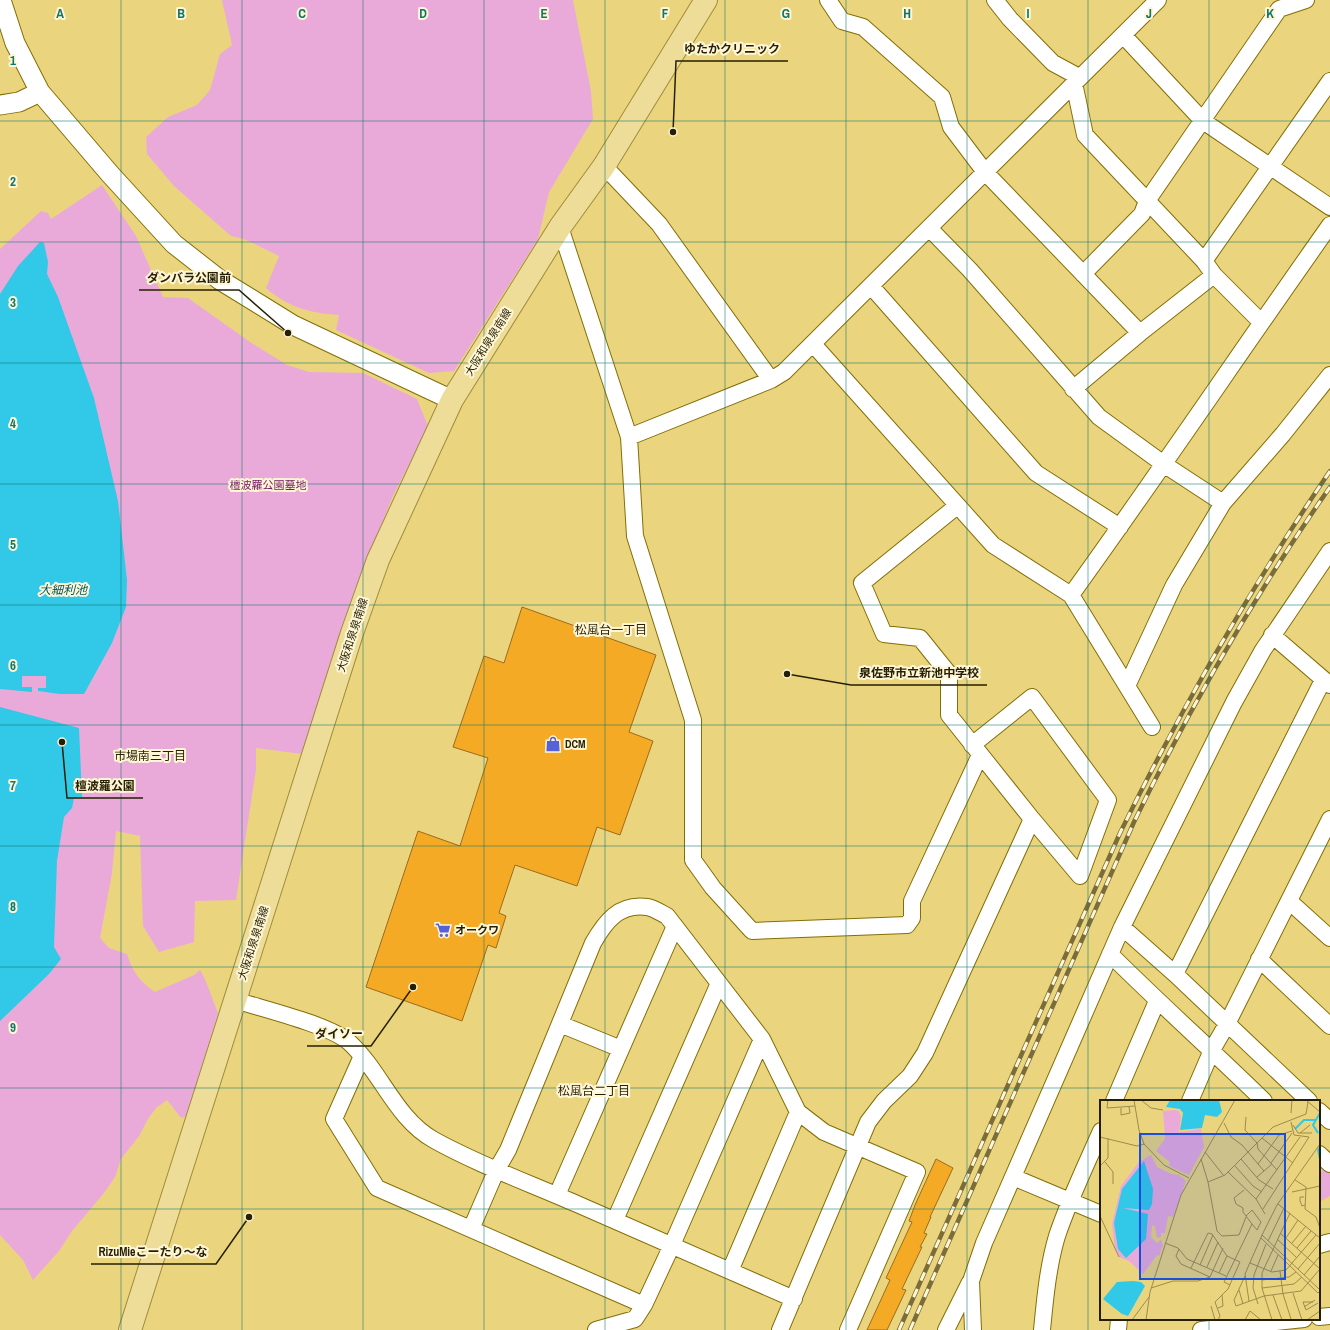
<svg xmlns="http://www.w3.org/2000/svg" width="1330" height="1330" font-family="'Archivo Narrow','Noto Sans JP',sans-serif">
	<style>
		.green { fill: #e9aada }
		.water { fill: #32c8e7 }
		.building { fill: #f5aa26; stroke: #9c6c1b }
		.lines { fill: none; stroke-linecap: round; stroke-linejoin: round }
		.minor-casing { stroke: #836e05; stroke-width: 18 }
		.tertiary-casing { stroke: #836e05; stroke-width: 21 }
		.primary-casing { stroke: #a08c39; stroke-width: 24 }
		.minor { stroke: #fff; stroke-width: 16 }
		.tertiary { stroke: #fff; stroke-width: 19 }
		.primary { stroke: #ed9; stroke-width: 22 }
		.rail-casing { stroke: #7b6d39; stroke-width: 4.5 }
		.rail { stroke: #fef6d5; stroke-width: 3; stroke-dasharray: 9; stroke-linecap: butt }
		.grid { fill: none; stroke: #0f766e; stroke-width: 1; stroke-opacity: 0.55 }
		.labels { text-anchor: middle; stroke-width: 4; stroke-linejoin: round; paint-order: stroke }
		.street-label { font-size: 11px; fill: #261f04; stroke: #fef6d5 }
		.park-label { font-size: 11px; fill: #721864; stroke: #fef6d5 }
		.poi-label { font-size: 11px; font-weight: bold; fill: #261f04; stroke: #fef6d5; text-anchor: start }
		.water-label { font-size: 12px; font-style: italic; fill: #005766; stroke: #fef6d5 }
		.neighbourhood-label { font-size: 12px; fill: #261f04; stroke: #fef6d5 }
		.inset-river { fill: none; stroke: #32c8e7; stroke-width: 2 }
		.inset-road { fill: none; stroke: #9c8c4d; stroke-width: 1 }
		.view { fill: #1d4ed8; fill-opacity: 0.15; stroke: #1d4ed8; stroke-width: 2 }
		.inset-edge { fill: none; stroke: #261f04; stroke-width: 2 }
		.grid-label { font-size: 13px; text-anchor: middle; font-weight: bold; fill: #0f766e; stroke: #fef6d5; stroke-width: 4; stroke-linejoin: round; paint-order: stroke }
		.leader { fill: none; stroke: #261f04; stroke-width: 1.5 }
		.callout-dot { fill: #261f04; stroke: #fef6d5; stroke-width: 1.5 }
		.callout-label { font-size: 12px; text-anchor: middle; font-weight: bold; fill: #261f04; stroke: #fef6d5; stroke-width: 4; stroke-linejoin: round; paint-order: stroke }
	</style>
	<rect width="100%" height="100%" fill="#ebd47e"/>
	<path class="green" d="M222,0H573L591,91L593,119L549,192L538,239L454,371L429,373L336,330L339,315C309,313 288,307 266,288L279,256L244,239L231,236L174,186L147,154L146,137L168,117L197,105L210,90L220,54L232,45Z
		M102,185L136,236L163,297L188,298L250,342L287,365L309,372L363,373L417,399L428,426L392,498L352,598L302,754L256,748V769L236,900L195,901L194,942L159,952L143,926L140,836L116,831L112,873L100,938L109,948L127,954C132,971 140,982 155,992L194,975L200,970C208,983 212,999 218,1013L187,1116L181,1118L167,1100L156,1108L148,1119L139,1136L121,1159L115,1177L104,1193L72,1231L59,1251L33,1280L23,1260L0,1235V249L41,211L48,213L51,219Z
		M1326,1167L1330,1171V1196L1319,1202V1174Z"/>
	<path class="water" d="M40,242L44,243L48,262L47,274L58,297L94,398L118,501L127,580L126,607L112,643L84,694H60L38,691V688H46V676H22V687H32V692L0,689V294L18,266Z
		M0,707L79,728L82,797L74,798L72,808L64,817L57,861L54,947L61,959L49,974L0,1021Z"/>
	<path class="building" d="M522,607L656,655L629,732L653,741L620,835L597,827L577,886L515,865L499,913L506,916L496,948L488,945L462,1021L366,987L418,831L460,846L488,758L453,747L484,656L504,663Z
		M936,1159L953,1168L930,1217H931L924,1233L927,1234L920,1247H922L902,1289L906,1290L887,1330H867L890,1280L886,1278L912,1222L909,1221L915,1205Z"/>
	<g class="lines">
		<g class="minor-casing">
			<path id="minor" d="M828,0L842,21L863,27L942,97L951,127L985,172L1140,333
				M995,0L1010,19L1053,63L1079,77
				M1123,35L1203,121L1330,207
				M1074,83L1085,135L1204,261L1214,275L1261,322
				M604,166L659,224L771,380
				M560,227L629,437L635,536L693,720V860L713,888L752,931L907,925L912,918V901L980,755
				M929,228L970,270L1099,417L1165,465L1223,503
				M1204,261L1330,81
				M1083,274L1142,214L1147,201L1279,9L1306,0
				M871,286L1036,473L1120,527
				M813,344L993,545L1071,595L1152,727
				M1073,389L1140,333L1214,275
				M629,437L771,380L784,372L1158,0
				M957,506L862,583L884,634L920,638L949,674V715L1032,819L1080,876L1108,800L1032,697L972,745
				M1071,595C1159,473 1243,348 1330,225
				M1272,635L1330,685
				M1127,686L1174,585L1223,503L1283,434L1330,375
				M1289,901L1330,938
				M1122,927L1175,974L1309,1101
				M1110,954C1160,1004 1213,1051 1264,1101
				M1259,959L1330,1026
				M1175,974L1323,680
				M235,1000C263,1009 331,1025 350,1043C382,1073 395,1118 434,1140C479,1165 529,1183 577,1204C649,1235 721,1267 794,1299
				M560,1024L621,1049
				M362,1056L334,1119L377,1188L644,1305L672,1245L762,1039
				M1114,1101L1157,1001
				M1190,1101L1212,1050L1227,1024L1330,819
				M1319,1111L1330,1121
				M1319,1154L1330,1164
				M1013,1177L1101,1214
				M557,1195L675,926
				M615,1220L719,983
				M471,1229L497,1169L508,1150L593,943C605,922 619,903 647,907C654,908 661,913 667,916L762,1039L798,1112L824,1132L917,1172L848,1330
				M1319,1245L1330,1242
				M730,1271L798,1112
				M1319,1317L1330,1316
				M596,1330L635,1319L644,1305
				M780,1330L868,1122L884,1101L910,1076L925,1053L1032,819
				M946,1330L970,1282
				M973,1330L971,1281L984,1243L1122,927L1234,702L1263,650L1330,551
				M1042,1330C1045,1299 1048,1266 1057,1236C1069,1200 1086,1165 1101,1131
				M1118,1330L1119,1319
				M1201,1330L1304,1319"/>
		</g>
		<g class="tertiary-casing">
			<path id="tertiary" d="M1,0L15,43L40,92L110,174L174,244L220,280L293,325L452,400
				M0,105L19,102L40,92"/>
		</g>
		<g class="primary-casing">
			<path id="primary" d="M130,1330L352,633L378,560L452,400L560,227L604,166L706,0"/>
		</g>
		<use href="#minor" class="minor"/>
		<use href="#tertiary" class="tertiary"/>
		<use href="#primary" class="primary"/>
		<g class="rail-casing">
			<path id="rail" d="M899,1330L1120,833C1182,707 1251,587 1330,471
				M910,1330L1134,822C1191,705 1256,593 1330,487"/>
		</g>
		<use href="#rail" class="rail"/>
	</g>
	<path class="grid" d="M121,0V1330M242,0V1330M363,0V1330M484,0V1330M605,0V1330M725,0V1330M846,0V1330M967,0V1330M1088,0V1330M1209,0V1101M0,121H1330M0,242H1330M0,363H1330M0,484H1330M0,605H1330M0,725H1330M0,846H1330M0,967H1330M0,1088H1330M0,1209H1101M1319,1209H1330M1209,1319V1330"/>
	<defs>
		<g id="shop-bare" transform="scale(1.2)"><path d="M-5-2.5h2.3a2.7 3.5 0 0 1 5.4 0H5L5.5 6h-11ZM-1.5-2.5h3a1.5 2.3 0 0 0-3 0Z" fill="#5761d8" stroke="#fef6d5" stroke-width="2.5" paint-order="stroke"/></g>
		<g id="supermarket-bare" transform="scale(1.2)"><path d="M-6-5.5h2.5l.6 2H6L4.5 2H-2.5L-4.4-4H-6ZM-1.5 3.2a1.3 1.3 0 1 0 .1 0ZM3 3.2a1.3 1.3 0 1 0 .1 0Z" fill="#5761d8" stroke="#fef6d5" stroke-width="2.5" paint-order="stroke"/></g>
	</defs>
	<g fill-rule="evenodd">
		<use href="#shop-bare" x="553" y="744"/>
		<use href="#supermarket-bare" x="443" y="930"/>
	</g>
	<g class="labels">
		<g class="street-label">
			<text transform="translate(488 342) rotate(-58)" y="4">大阪和泉泉南線</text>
			<text transform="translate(352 635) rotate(-72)" y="4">大阪和泉泉南線</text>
			<text transform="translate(253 943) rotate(-72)" y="4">大阪和泉泉南線</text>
		</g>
		<g class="park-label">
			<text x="268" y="489">檀波羅公園墓地</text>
		</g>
		<g class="poi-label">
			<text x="565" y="748">DCM</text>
			<text x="455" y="934">オークワ</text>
		</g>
		<g class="water-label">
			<text x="63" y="594">大細利池</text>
		</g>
		<g class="neighbourhood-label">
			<text x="611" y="634">松風台一丁目</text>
			<text x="150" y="760">市場南三丁目</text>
			<text x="594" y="1095">松風台二丁目</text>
		</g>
	</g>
	<g transform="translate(1100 1100)">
		<rect width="220" height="220" fill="#ebd47e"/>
		<path d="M75,10L79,11L81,17L79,32L101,29L104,47L89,75L69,66L70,62L56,51L65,39L63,11ZM51,55L57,67L71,74L79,75L86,81L73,117L68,116L65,133H61V137L57,138L55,126L52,125L51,137L57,143L61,140L63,145L59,156L57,155L43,174L29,161L19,157L15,149L12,124L21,86L39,62Z" fill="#e9aada"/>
		<path d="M70,0H119L122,12L117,17L105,15L102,28L80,30L83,13L80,9L66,7ZM44,61L53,89L52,104L49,110L23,108L48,114L46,139L26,158L18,149L14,123L22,89ZM33,181L41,182L45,186L28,216L22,214L3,199L17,182Z" fill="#32c8e7"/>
		<path class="inset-river" d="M195,29L204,20H216M218,33L213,25L220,13M220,47L218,50L220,59"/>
		<path class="inset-road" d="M8,0L7,8L35,6M34,0L39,30L44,44L64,65L89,78M41,0L51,8L63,10M206,0L220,12M21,8V15L30,13L29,7M191,13L192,0M146,17L145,30L157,43M124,23L131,37L142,45L164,71M193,25L198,33H212M200,33L210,25M0,37L37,46L44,44M162,38L193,63M157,43L158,49L177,70M105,52L124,76M101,59L108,82L117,131L122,136L139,135L146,117M141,59L159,80L173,89M5,62L13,72V84M171,63L192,33M158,64L179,35L192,31M0,66L8,58V38M135,66L153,86L162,92M128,72L156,99L165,114M157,77L172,64M195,80L206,87L205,109L216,117L220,128M108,82L125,75L173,27L206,14L208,2M144,90L134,98L136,104L143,108V112L152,124L157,130L161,122L152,110L146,116M192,92L220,86M204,97H200V101L202,106L205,105M156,99L200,37M178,104L220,138M163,109L209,37L194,35L191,22M0,116L19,157M180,133L220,169M162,135L220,190M161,138L218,193L220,191M186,138L198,120M177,139L197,158M168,141L184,108M65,143L78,148L87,159L126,176M192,143L206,126M197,148L211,131M79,149L76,156L81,164L110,177L123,148M150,163L172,172L186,170L216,135M100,165L113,135M107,167L118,142M91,168L108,133L112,134L127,156L140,162L128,189L115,202L120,216L118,220M198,169L220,143M171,171L178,155M180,171L183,194L191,219M119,173L127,156M204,175L220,156M145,176L134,200L136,206L164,196L201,191L220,169M162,180L189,177L196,172M130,185L124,182L152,124M51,188L73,181H98L110,177M162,188L194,184L202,177M139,190L143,204M193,193L202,220M173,195L182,220M149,201L145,174L162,135L177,105L220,44M213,202H203L206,210L218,203M158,204L153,188L154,175L166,144M111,206L115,220M204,207L215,200M118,208L123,206L122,195M32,220L49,197M46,220L50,192L81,95L135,0M145,220L150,211L161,220M172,220L162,188V173L190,113M207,220L220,211"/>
		<path class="view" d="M40,34H185V179H40Z"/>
		<rect width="220" height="220" class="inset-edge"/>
	</g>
	<g class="grid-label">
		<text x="60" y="18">A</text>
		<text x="181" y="18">B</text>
		<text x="302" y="18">C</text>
		<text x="423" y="18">D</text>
		<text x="544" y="18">E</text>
		<text x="665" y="18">F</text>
		<text x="786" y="18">G</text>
		<text x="907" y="18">H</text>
		<text x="1028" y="18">I</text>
		<text x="1149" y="18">J</text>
		<text x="1270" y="18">K</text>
		<text x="13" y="65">1</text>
		<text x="13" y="186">2</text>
		<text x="13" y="307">3</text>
		<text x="13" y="428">4</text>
		<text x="13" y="549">5</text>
		<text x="13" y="670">6</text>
		<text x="13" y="790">7</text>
		<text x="13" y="911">8</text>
		<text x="13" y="1032">9</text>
	</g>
	<path class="leader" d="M673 132L676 61H788M288 333L239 290H139M787 674L851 685H987M62 742L67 798H143M413 987L371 1046H307M249 1217L216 1264H91"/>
	<g class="callout-dot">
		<circle cx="673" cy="132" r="4"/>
		<circle cx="288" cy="333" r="4"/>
		<circle cx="787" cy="674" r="4"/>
		<circle cx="62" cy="742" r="4"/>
		<circle cx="413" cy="987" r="4"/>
		<circle cx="249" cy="1217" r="4"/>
	</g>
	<g class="callout-label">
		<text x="732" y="53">ゆたかクリニック</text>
		<text x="189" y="282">ダンバラ公園前</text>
		<text x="919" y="677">泉佐野市立新池中学校</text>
		<text x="105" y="790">檀波羅公園</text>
		<text x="339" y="1038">ダイソー</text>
		<text x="153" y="1256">RizuMieこーたり～な</text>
	</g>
</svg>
